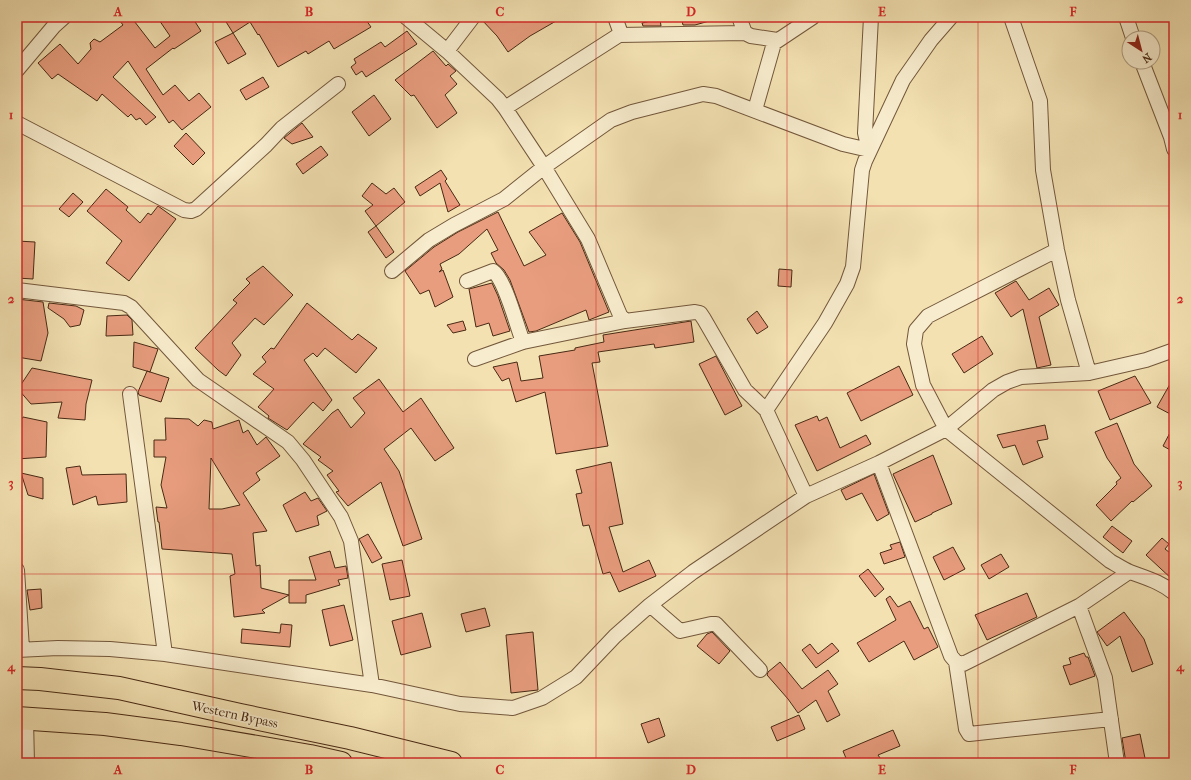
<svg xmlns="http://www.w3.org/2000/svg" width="1191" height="780" font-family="'IM FELL French Canon',serif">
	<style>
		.building { fill: #e89d7e; stroke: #482913; fill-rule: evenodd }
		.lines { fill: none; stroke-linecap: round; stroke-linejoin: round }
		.street-casing { stroke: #73573b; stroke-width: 16 }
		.primary-casing { stroke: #482913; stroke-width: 24 }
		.street { stroke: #f7eccd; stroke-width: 14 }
		.primary { stroke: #f3e1b2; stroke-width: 22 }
		.grid { fill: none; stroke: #d62828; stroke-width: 1; stroke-opacity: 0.55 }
		.labels { text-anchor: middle; stroke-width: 3.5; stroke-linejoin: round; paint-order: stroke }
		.street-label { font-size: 13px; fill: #482913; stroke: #f7eccd }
		.neatline { fill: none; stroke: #d62828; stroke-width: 1.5 }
		.grid-label { font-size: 13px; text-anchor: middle; font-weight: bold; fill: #d62828 }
	</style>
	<rect width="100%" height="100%" fill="#f3e1b2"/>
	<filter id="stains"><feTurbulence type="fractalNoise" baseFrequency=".005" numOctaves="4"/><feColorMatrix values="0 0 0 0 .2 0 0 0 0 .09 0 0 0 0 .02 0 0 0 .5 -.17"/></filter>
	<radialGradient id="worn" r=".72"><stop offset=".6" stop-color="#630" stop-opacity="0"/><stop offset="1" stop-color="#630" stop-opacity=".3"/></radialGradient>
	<path class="building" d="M117,17H131L155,48L170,36L157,17H192L201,31L174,49L173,48L146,69L163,95L175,85L189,101L199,93L211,107L182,130L173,120L169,123L128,61L113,77L156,117L146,125L140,118L136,120L131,114L128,117L102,94L97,101L58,74L52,79L38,63L60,44L78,64L91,49L90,43L94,39L100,42L123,25Z
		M223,17H364L371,27L334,49L329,41L308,54L306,51L278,67L259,34L258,35L250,22L233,33Z
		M481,17H563L530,36L508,52L497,36L481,19Z
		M681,17H713V20L695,25H683Z
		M660,19L661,26H643L642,23Z
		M407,31L417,44L366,77L362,71L356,75L351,67L356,63L354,59L381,42L385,47Z
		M233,33L246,54L228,64L215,42Z
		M433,51L446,66L448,64L456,71L450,76L457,84L445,95L457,113L437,128L414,95L411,96L395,80Z
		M263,77L269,87L246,100L240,90Z
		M374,95L391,119L369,136L352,112Z
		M302,123L313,137L292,144L284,138Z
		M186,133L205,153L193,165L174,146Z
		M321,146L328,155L303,174L296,164Z
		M441,170L447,179L445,181L460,205L448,212L440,183L420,196L415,187Z
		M372,183L386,194L394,188L405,202L376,226L365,211L373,205L362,196Z
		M106,189L128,207L126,210L140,223L148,213L151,215L158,206L176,219L129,281L106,263L122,241L87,211Z
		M73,193L83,202L69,217L59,209Z
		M498,212L524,266L546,255L529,232L562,213L580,242L609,312L589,320L586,310L536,331L529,332L510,280L504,270L496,263L491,253L498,250L487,229L459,254L440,264L442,269L439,272L443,270L453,297L435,307L429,290L420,294L405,271L434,247L458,232Z
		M376,226L394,252L386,258L368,232Z
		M17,241L35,242L33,279L17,278Z
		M263,266L293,295L264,325L255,318L232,343L241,355L226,376L218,370L195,348L237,303L233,300L250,283L246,279Z
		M779,269L792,270L791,287L778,286Z
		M1016,281L1029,300L1049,288L1059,305L1039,317L1051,365L1037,368L1023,309L1011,317L995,293Z
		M492,283L498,296L510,331L493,336L489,323L476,327L469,289Z
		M17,299L43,302L48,333L41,361L17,357Z
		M49,303L76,306L84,310L80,325L70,327L64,319L48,308Z
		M307,303L352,340L358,334L377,348L356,373L325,348L317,357L313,353L304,360L332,400L323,411L313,402L287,430L268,418L269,416L258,407L274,389L253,374L266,362L262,357L271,348L274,349Z
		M757,311L768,327L757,334L747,319Z
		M127,315L132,320L133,335L106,336L107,316Z
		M463,321L466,330L453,333L447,325Z
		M691,321L694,342L655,348L654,344L598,352L600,362L592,363L608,446L556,454L545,392L516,402L509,378L502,381L493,367L517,362L521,381L543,378L539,356L575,350V348L604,342L603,335Z
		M982,336L993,354L964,373L952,354Z
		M134,342L158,349L150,372L133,367Z
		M716,356L742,406L725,415L699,364Z
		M899,366L913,395L861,421L847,393Z
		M32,368L92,380L86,404L85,420L58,418L62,402L31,404L18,389Z
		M147,371L169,378L161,402L139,395L138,392Z
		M1135,376L1151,403L1110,420L1098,391Z
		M1174,377V416L1157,407Z
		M379,379L403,412L421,398L454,448L435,461L411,428L384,449L399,471L422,539L403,546L381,482L348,506L336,492L339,491L327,475L333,471L318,460L321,457L303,444L332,413L338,409L351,428L365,413L353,398Z
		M817,416L819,421L827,417L840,448L866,435L871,444L817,471L795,425Z
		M23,417L47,422L46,457L17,459V427Z
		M165,418L189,419L198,426L204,420L212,422L213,429L239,420L243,433L248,430L257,445L266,437L280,456L256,473L260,480L243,493L267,531L253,533L256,566L260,565L261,588L289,595L262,610L265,613L234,617L230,576L235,574L232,554L162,549L159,522H158L156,507L167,508L161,485L166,457H154V440H166ZM211,458L236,499L240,505L222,509H209Z
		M1117,423L1134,464L1152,486L1133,502L1132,501L1111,521L1096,505L1117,484L1116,482L1121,478L1107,458L1095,432Z
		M1045,425L1048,439L1037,441L1043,457L1023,465L1015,445L1003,448L997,435Z
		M1174,425V452L1163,446Z
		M933,455L952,504L932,513V514L915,522L893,474Z
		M611,462L623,524L609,527L623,572L649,560L656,576L619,592L610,572L603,574L589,525L583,526L576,494L582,493L576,470Z
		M80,466L82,475L126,474L127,502L98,505L96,496L73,505L66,468Z
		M21,473L43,478V499L28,495Z
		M874,474L889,514L877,521L862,493L846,500L841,490Z
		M305,492L311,501L318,498L327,511L317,516L319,525L296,532L283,505Z
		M1112,526L1132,541L1123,553L1103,537Z
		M368,534L382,558L372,563L359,539Z
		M1162,538L1169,544L1165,549L1174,556V581L1146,555Z
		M900,542L905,557L884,564L880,553L892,549L890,545Z
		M953,547L965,569L944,580L933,557Z
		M330,551L335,568L346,566L348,578L338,580L340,585L306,595V603H289V580H316L309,557Z
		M1001,554L1009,567L989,579L981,565Z
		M402,560L410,596L390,600L382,564Z
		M868,569L884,589L875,597L859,576Z
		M41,589L42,608L30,610L27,590Z
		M1027,593L1037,617L987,640L975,615Z
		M890,596L898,607L910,601L924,629L928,627L938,647L914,660L904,641L869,662L857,643L896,620L886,599Z
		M344,605L353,640L330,646L322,610Z
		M485,608L490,626L466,632L461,614Z
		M1124,612L1144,639L1153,664L1132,672L1120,636L1107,646L1097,632Z
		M422,613L431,647L401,655L392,621Z
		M281,624L292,625L290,647L241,643L242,629L280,633Z
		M533,632L538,690L511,693L506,635Z
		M712,632L730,651L719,664L697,646L707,634Z
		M832,643L839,651L816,668L802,650L810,644L818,654Z
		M1084,653L1086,657H1088L1095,676L1070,685L1063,666L1071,664L1069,658Z
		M780,662L802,689L828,670L838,684L828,691L840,715L827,722L816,700L798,713L788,699L767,675L768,672Z
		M799,715L805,729L777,741L771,727Z
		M659,718L665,736L648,743L641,724Z
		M893,730L900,746L878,755L880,758L866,763H848L843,751Z
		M1140,734L1146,763H1126L1122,738Z"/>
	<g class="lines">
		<g class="street-casing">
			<path id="street" d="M406,17L447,51L498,99L505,108L544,167L588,239L620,315L625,321L695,312L700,313L704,319L745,390L766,410
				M615,17L620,31L619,35
				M739,17L745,33
				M1012,17V20L1040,101L1043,170L1057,250L1068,300L1089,373
				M1126,17L1133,38
				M447,51L473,17
				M1142,62L1171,137L1174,149
				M17,70L54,26L64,17
				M505,108L619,35L745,33L751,36L777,40
				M755,110L774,43L813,17
				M17,123L184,210L191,211L196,209L266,145L282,128L338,84
				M1057,250L928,316L916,330L914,344L923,385L946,429L1110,561C1117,565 1123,569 1130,572C1146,578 1161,582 1174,593
				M392,271L429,240L454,225L504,199L544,167L611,120L632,112L703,94L716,96L843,144L869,150L865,133L871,17
				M467,281L493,271C505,279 517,327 523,342
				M17,290L124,303L131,307L198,380L288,442L303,460L341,517L351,541L372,685
				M475,359L523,342L625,321
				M130,394L165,654
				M879,463L951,656L956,662L963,664L1079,606L1129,572
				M806,496L766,410L825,323L847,284L853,267L862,170L865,161L903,80L931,40L951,17
				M17,570L22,649
				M650,605L680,631L711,624H716L760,670
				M1079,606L1105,678L1117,763
				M17,650L58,648L110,649L165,654L372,685L460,704L513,708L542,698L576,677L615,636L650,605L693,572L806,496L879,463L946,429L993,390L1007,382L1021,377L1089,373L1146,360L1174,350
				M956,662L966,729L969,734L1111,719
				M26,719L27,763"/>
		</g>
		<g class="primary-casing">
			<path id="primary" d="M17,678L40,679L119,688L240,715L350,738L451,763
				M17,718L105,724L181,734L310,756L341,763"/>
		</g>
		<use href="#street" class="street"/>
		<use href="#primary" class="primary"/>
	</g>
	<path class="grid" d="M213,17V763M404,17V763M596,17V763M787,17V763M978,17V763M17,206H1174M17,390H1174M17,574H1174"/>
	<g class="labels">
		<g class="street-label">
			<text transform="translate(235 714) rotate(12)" y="5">Western Bypass</text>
		</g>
	</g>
	<rect width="1191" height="780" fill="none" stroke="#f3e1b2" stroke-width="44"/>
	<g transform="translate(1141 50) rotate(144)"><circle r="19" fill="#f7eccd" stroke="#b19e83"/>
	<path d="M0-3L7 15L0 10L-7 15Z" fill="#8f2418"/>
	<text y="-6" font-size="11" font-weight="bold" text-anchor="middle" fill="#482913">N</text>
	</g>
	<rect x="22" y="22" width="1147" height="736" class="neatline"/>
	<g class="grid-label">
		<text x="118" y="16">A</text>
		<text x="309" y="16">B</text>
		<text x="500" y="16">C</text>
		<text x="691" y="16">D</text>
		<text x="882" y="16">E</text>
		<text x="1073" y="16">F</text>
		<text x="11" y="119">1</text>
		<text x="1180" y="119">1</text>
		<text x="11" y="303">2</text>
		<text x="1180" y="303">2</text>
		<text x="11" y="487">3</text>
		<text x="1180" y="487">3</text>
		<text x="11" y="671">4</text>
		<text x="1180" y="671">4</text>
		<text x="118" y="774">A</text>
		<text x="309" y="774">B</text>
		<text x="500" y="774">C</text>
		<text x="691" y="774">D</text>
		<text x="882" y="774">E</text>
		<text x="1073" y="774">F</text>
	</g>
	<rect width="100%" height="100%" filter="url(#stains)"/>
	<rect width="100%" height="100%" fill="url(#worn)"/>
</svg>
